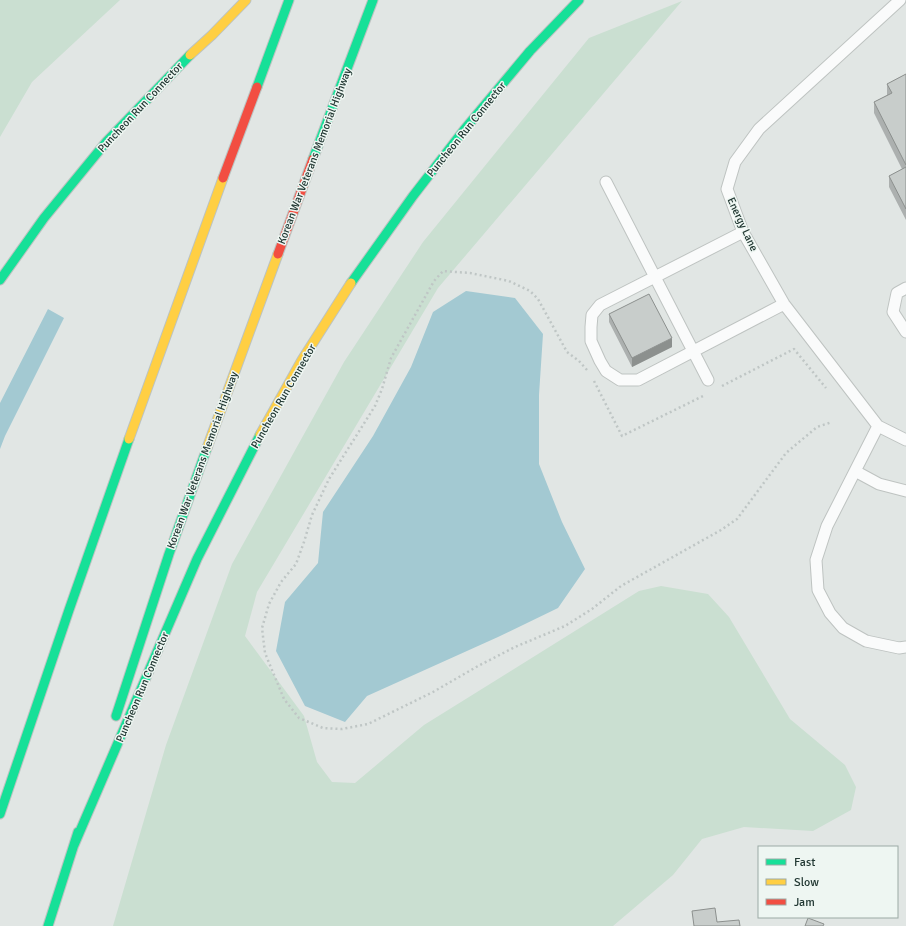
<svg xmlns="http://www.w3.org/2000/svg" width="906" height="926" font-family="Signika,sans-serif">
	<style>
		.green { fill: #cadfd1 }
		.water { fill: #a3c9d2 }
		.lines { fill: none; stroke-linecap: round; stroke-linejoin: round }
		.lane-casing { stroke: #bec3c1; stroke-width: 13 }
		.fast-casing { stroke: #bcc3c1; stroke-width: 11 }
		.slow-casing { stroke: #bcc3c1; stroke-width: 11 }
		.jam-casing { stroke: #bcc3c1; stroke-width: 11 }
		.path { stroke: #bfc6c5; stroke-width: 2.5; stroke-dasharray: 2 3; stroke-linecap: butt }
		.lane { stroke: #fafbfb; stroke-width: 11 }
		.fast { stroke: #16e098; stroke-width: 9 }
		.slow { stroke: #ffcf43; stroke-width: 9 }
		.jam { stroke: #f24e42; stroke-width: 9 }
		.wall { fill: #acb0af }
		.shaded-wall { fill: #8c908e }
		.building { fill: #c8cdcb; stroke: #8c908e }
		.labels { text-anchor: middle; stroke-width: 3; stroke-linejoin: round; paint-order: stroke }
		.street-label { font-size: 11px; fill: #213732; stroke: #eef6f2 }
	</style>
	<rect width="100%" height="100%" fill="#e1e6e4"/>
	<path class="green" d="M0,0H120L32,82L0,137Z
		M682,1L438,288L257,592L245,636L304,716L317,762L332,782L355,783L424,725L639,591L661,586L708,594L729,617L790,719L845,765L856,787L851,810L813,831L744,827L702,839L673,875L613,926H113L166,745L232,564L344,362L423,242L589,38Z"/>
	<path class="water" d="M466,291L515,298L543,334L539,395V464L562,522L585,569L558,608L498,637L367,696L345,722L305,706L276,651L285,602L318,563L323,512L373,436L411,367L433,312Z
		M48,309L64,318L5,436L0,449V403Z"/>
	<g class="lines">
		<g class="lane-casing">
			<path id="lane" d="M900,0L759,129L735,162L727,189L743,232L784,304L878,426L906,440
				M606,182L708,380
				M743,232L600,305L592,315L591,327V341L600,361L606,371L620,380H638L784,304
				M906,288L897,293L893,312L906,332
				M878,426L827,526L816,560L818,590L830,613L843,628L866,641L899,648L906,647
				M855,471L879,484L906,491"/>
		</g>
		<g class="fast-casing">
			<path id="fast" d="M257,87L289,0
				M313,159L373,0
				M0,280L44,218L107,141L190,55
				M351,283L413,196L464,130L530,51L579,0
				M116,716L169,554L207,448
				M0,814L69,610L129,439
				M74,845L197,559L260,435
				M48,926L78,832"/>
		</g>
		<g class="slow-casing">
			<path id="slow" d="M190,55L212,35L246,0
				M260,435L302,360L351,283
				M129,439L223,178
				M207,448L278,254"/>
		</g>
		<g class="jam-casing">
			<path id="jam" d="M223,178L257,87
				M278,254L313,159"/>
		</g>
		<path class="path" d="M587,370L579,361L567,352L538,299L530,291L509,281L470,273L443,271L434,281L391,358L382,389L375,406L329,479L312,515L304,542L296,564L281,582L269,604L262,628L265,653L284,699L299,718L323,728L342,729L368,724L433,692L478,666L515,647L565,626L592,609L621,586L721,530L737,519L786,453L817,427L832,422
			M594,381L622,436L705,395
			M722,386L794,349L826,388"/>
		<use href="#lane" class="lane"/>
		<use href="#fast" class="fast"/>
		<use href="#slow" class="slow"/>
		<use href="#jam" class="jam"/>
	</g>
	<path class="wall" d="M906,74V220L889,187V176L902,169L874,113V102L887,95V84Z
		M609,314L672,347L632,367L609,322Z"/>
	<path class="shaded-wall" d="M672,338V347L632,367V358Z"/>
	<path class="building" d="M906,74V165L874,102L892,93L887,84Z
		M906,167V209L889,176Z
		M649,294L672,338L632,358L609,314Z
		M715,908L717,922L739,920L740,926H694L692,911Z
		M808,918L824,924L823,926H805Z"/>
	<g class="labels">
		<g class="street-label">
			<text transform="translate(140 107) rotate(-47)" y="4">Puncheon Run Connector</text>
			<text transform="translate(466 129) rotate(-51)" y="4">Puncheon Run Connector</text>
			<text transform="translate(314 156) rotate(-69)" y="4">Korean War Veterans Memorial Highway</text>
			<text transform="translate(743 224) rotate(65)" y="4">Energy Lane</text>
			<text transform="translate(283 396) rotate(-60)" y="4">Puncheon Run Connector</text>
			<text transform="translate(202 460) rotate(-70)" y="4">Korean War Veterans Memorial Highway</text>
			<text transform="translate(142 687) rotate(-67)" y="4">Puncheon Run Connector</text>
		</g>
	</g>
	<rect x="758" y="846" width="140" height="72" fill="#eef6f2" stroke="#9caaa5"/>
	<rect x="766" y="859" width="20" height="6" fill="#16e098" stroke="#9caaa5"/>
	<text x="794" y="866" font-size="12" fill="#213732">Fast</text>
	<rect x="766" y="879" width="20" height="6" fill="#ffcf43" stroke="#9caaa5"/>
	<text x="794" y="886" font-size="12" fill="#213732">Slow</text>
	<rect x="766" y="899" width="20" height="6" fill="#f24e42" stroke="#9caaa5"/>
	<text x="794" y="906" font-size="12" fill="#213732">Jam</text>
</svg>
